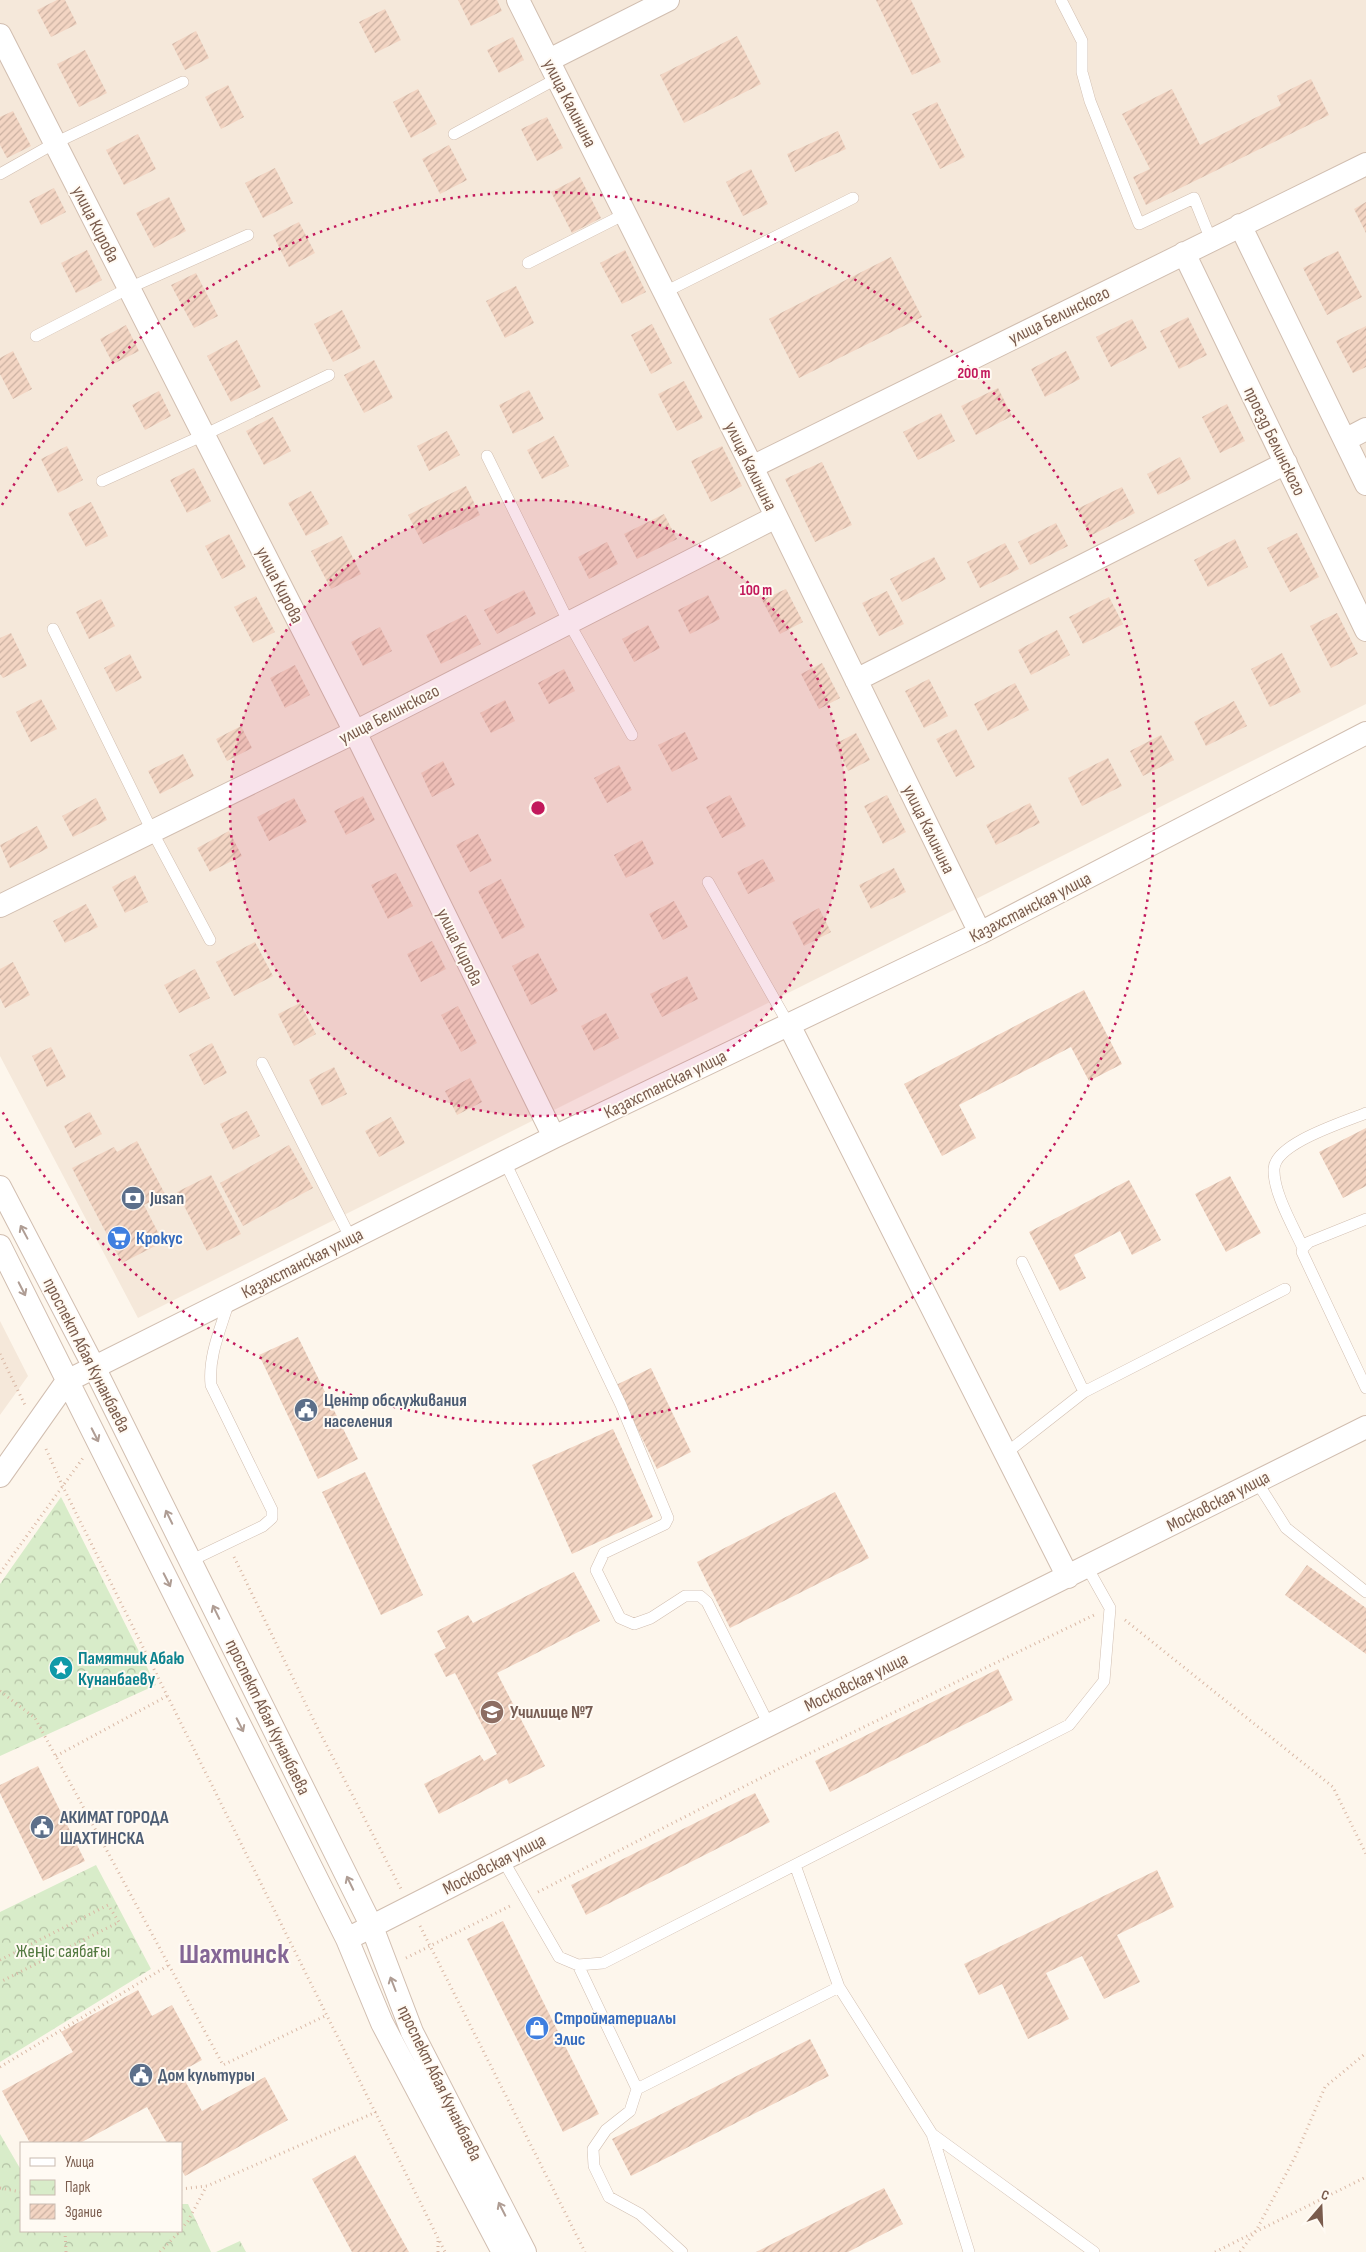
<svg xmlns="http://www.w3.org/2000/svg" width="1366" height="2252" font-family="'Sofia Sans Condensed',sans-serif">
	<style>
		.residential { fill: #f5e8da }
		.park { fill: url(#park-crowns) }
		.building { fill: url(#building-hatch) }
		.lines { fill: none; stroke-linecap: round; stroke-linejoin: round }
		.lane-casing { stroke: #d1beb0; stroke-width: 12 }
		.street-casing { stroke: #d1beb0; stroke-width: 24 }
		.path { stroke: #d9b8a5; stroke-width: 3; stroke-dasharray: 1 4; stroke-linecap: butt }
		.lane { stroke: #fff; stroke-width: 11 }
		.street { stroke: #fff; stroke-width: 22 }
		.oneway { stroke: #af9d94 }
		.ring { fill: none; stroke: #c2185b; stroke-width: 2.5; stroke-dasharray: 2.5 5 }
		.labels { text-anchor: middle; stroke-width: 4; stroke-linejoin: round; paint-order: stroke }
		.street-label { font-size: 18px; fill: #7a5c4d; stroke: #fffaf3 }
		.service-label { font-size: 18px; font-weight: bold; fill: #4e5e75; stroke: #fffaf3; text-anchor: start }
		.shop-label { font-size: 18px; font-weight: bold; fill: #366cbe; stroke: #fffaf3; text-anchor: start }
		.culture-label { font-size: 18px; font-weight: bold; fill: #0d838f; stroke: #fffaf3; text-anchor: start }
		.education-label { font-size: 18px; font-weight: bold; fill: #785e54; stroke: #fffaf3; text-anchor: start }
		.park-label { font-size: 18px; fill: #537a41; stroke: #fffaf3 }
		.town-label { font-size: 28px; font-weight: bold; fill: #846695; stroke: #fffaf3 }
		.centre { fill: #c2185b; stroke: #fffaf3; stroke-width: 2.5 }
		.ring-label { font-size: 15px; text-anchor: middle; font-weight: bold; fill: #c2185b; stroke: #fffaf3; stroke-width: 4; stroke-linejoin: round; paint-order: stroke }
	</style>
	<defs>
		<pattern id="park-crowns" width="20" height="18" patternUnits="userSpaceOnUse" patternTransform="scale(1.25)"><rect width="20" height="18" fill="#d8ecc9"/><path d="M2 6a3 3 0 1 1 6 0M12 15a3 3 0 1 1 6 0" fill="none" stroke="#b4c2a5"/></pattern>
		<pattern id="building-hatch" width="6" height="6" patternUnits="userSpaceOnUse" patternTransform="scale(1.25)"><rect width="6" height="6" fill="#f3d5c3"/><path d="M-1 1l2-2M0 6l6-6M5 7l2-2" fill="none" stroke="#cab0a1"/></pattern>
	</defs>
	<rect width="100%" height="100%" fill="#fdf6ec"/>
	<path class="residential" d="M0,0H1366V704L138,1318L0,1056Z
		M0,1321L28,1376L0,1415Z"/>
	<path class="park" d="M61,1497L156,1685L0,1756V1584Z
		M96,1865L151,1969L0,2062V1912Z
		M0,2134L21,2170V2231H181V2204H188L211,2252H0Z
		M240,2241L246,2252H216Z"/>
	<path class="building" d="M57,0H65L77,24L51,37L37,10Z
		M458,0H497L502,11L471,26Z
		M876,0H911L941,62L912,75Z
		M385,9L401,40L375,53L359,22Z
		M196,31L209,58L185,70L172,44Z
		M737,36L761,84L684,123L660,75Z
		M513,37L524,60L499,73L487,50Z
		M85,50L107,93L79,107L57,64Z
		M1311,79L1329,115L1146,205L1133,177L1150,169L1122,114L1172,89L1200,145L1281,105L1277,96Z
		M228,85L244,117L221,129L205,97Z
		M418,89L437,124L411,138L393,102Z
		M937,102L965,157L940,169L912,114Z
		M13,111L31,146L7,158L0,145V117Z
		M547,117L563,148L537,161L521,129Z
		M838,131L846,149L795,172L787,154Z
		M138,134L156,169L124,185L106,150Z
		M449,145L467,180L440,194L422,159Z
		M275,168L293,203L263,218L245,183Z
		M751,169L768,204L743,216L726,182Z
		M580,177L601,218L572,233L551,192Z
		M54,188L66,212L41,225L29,201Z
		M169,197L186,231L154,248L136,213Z
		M1366,202V233L1354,209Z
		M299,222L315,253L289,267L273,235Z
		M87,250L102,280L76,293L61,263Z
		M625,250L646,292L622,304L600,263Z
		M1338,251L1362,297L1327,315L1303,268Z
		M891,257L922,317L799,378L769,319Z
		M196,273L218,316L194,328L171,285Z
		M516,286L534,323L505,338L486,301Z
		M342,310L361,348L333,362L314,324Z
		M1188,317L1207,355L1179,369L1160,331Z
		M1132,319L1147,348L1111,367L1096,337Z
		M652,324L672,363L651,374L631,335Z
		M126,325L139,351L113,364L100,339Z
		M1366,326V367L1353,373L1336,341Z
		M237,340L261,387L231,402L207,356Z
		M13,351L32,389L13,399L0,374V358Z
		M1066,351L1080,379L1045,397L1031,369Z
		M374,360L393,398L364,413L344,375Z
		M684,381L703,418L677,431L658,394Z
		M998,388L1012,416L976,435L961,406Z
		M529,390L544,419L513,434L499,405Z
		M159,391L171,416L145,430L132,405Z
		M1227,404L1245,441L1220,453L1202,417Z
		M941,413L955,441L918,460L903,432Z
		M273,417L291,451L264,465L246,431Z
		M447,431L460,455L429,471L417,446Z
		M554,436L569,466L542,479L527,450Z
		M67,446L83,480L58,493L41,459Z
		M722,446L742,486L711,502L691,461Z
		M1180,457L1191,479L1158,495L1147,474Z
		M822,462L852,525L815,542L785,479Z
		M194,468L211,501L187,513L170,480Z
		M466,486L480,515L423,544L408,515Z
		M1122,487L1135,513L1090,536L1077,509Z
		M311,491L329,524L306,536L288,503Z
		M91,502L108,536L86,547L68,513Z
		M664,514L677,539L637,559L624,534Z
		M1056,523L1068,546L1030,565L1018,542Z
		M1297,533L1319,577L1290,592L1267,548Z
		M229,534L246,567L222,579L205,546Z
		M342,536L361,574L331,589L311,551Z
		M1235,539L1248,567L1208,587L1194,560Z
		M607,542L618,564L589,579L578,557Z
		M1005,543L1019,569L980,588L967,562Z
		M934,557L946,579L902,602L890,579Z
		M786,589L803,622L780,634L762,600Z
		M524,590L536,614L497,634L484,610Z
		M887,591L904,624L879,636L862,603Z
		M708,595L720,619L690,634L678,610Z
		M256,596L275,632L253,643L234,607Z
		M1109,597L1123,624L1083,644L1069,617Z
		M101,599L115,626L89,639L76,612Z
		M1337,613L1358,654L1331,668L1310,626Z
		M466,615L481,644L441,664L426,635Z
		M648,625L660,648L634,662L622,639Z
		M380,627L392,651L363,666L351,642Z
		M1057,630L1070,655L1031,675L1018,650Z
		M11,633L27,666L3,678L0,674V638Z
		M1282,653L1301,692L1270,707L1251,669Z
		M130,654L142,678L116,692L104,668Z
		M822,663L840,698L819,709L801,674Z
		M295,665L310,695L285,708L270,678Z
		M564,669L575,691L549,704L538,683Z
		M929,679L948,716L924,728L905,691Z
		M1015,683L1029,710L988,731L974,704Z
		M41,699L57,729L31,742L16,712Z
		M505,700L515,721L491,733L480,713Z
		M1234,701L1247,726L1206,746L1194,722Z
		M241,726L252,748L227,761L216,739Z
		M956,729L975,767L956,777L936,739Z
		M685,732L698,759L672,772L658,745Z
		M856,733L870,760L848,771L835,744Z
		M1161,735L1174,760L1143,776L1130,751Z
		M183,754L194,776L160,794L148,771Z
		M1108,758L1122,786L1082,806L1068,778Z
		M443,761L455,785L432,797L421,773Z
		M619,765L632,790L607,803L594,778Z
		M730,795L746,826L722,838L706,807Z
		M887,795L906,832L883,844L864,806Z
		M363,796L375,820L346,835L334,811Z
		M96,798L107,820L73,837L62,816Z
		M294,798L307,822L269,841L257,817Z
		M1030,803L1040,823L996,845L986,825Z
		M37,826L48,848L10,868L0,845Z
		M229,831L242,856L210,872L197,848Z
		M478,834L492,861L470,872L456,845Z
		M642,840L654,864L626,878L614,855Z
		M763,859L775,881L748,894L737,872Z
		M894,868L906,892L871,909L859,885Z
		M396,873L413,906L388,919L371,885Z
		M135,875L148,902L125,913L112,887Z
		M501,879L525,927L502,939L478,891Z
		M674,901L688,927L663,940L649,914Z
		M86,904L98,927L65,943L53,921Z
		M819,908L831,932L804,946L792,922Z
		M432,941L446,969L421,982L407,954Z
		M255,942L273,976L234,996L216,962Z
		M538,953L558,991L531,1005L512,966Z
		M13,962L30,995L5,1008L0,998V969Z
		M195,969L210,998L179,1013L164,985Z
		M687,976L698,999L662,1017L650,994Z
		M1084,990L1122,1064L1089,1081L1071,1047L959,1105L976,1138L942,1156L904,1084Z
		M300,1003L316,1034L294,1046L278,1014Z
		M458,1006L477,1043L461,1052L441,1015Z
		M606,1013L619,1038L594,1051L581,1026Z
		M212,1043L227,1073L204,1085L189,1055Z
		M51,1047L66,1077L47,1087L32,1056Z
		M334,1067L347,1094L322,1106L309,1080Z
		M470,1078L482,1102L457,1115L445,1091Z
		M247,1111L260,1136L233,1150L220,1124Z
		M90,1112L102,1134L75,1148L64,1126Z
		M391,1117L405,1143L379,1157L365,1131Z
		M1366,1128V1186L1343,1198L1319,1152Z
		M137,1141L165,1194L144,1205L163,1242L122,1263L72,1168L114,1147L117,1152Z
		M289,1145L313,1188L243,1226L220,1183Z
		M211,1175L241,1234L207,1251L177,1192Z
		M1230,1176L1261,1233L1226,1252L1195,1194Z
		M1129,1180L1161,1240L1132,1255L1120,1231L1074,1255L1086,1278L1060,1291L1029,1232Z
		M298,1337L358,1459L318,1479L259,1355Z
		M651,1368L691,1452L657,1469L616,1385Z
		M613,1429L653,1517L572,1554L532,1465Z
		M365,1472L423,1595L381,1615L322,1492Z
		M835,1492L869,1558L730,1628L697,1562Z
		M1307,1565L1366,1608V1654L1285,1595Z
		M574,1572L600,1621L497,1673L545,1766L509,1784L507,1779L439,1814L424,1784L480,1755L484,1761L497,1754L455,1673L446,1677L434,1654L446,1648L437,1631L468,1615L473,1623Z
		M998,1669L1013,1700L830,1792L815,1761Z
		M38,1766L85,1861L43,1881L0,1793V1785Z
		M755,1793L770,1822L586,1915L571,1885Z
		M1157,1870L1174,1907L1117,1935L1140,1982L1104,1999L1082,1956L1046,1973L1069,2019L1028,2039L1002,1984L979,1995L964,1964Z
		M503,1921L599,2114L563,2132L467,1939Z
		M138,1990L152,2016L172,2005L202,2060L180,2072L202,2111L265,2077L288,2120L185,2176L181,2169V2143H167L147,2107L80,2143H30L2,2091L73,2052L61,2032Z
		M810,2039L829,2076L631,2176L612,2139Z
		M355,2155L409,2252H352L312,2179Z
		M884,2188L903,2224L848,2252H756Z"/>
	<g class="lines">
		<g class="lane-casing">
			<path id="lane" d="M1061,0L1082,41V72L1090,101L1139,224L1194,198L1211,240
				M454,134L558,78
				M0,174L55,143L183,82
				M528,263L625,214
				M665,292L853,198
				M36,336L129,288L248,235
				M487,456L569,623L632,735
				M102,481L204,435L329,375
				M53,629L152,831L210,940
				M708,882L789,1025
				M262,1063L351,1239
				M505,1162L621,1405L668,1518L665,1524L604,1553L596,1570L620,1618L634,1624L651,1618L685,1596H700L707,1602L769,1725
				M1366,1219L1309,1242L1303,1248L1302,1252L1366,1388
				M1303,1248C1293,1226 1273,1192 1274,1169C1275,1143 1345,1122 1366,1113
				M1022,1262L1084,1392
				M1005,1454L1084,1392L1285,1289
				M1257,1482L1286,1528L1366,1592
				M190,1561L263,1526L272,1518V1510L211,1385C208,1356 221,1328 229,1301
				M503,1860L559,1957L578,1965L603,1963L1069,1725L1104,1681L1110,1608L1087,1567
				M795,1865L839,1987
				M578,1965L637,2089L630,2111L606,2130L593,2149L594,2166L609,2197L640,2214L682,2252
				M637,2089L839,1987L932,2134L969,2252
				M932,2134L1094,2252"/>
		</g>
		<g class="street-casing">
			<path id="street" d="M518,0L752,467L980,933
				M0,35L355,732L554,1137
				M549,60L668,0
				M1240,225L1366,484
				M1184,253L1366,630
				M1345,440L1366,429
				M752,467L1366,164
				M856,680L1286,463
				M0,906L355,732L776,517
				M789,1025L1068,1577
				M0,1187L94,1367L372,1927L412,2032L525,2252
				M0,1246L347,1939L382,2023L503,2252
				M0,1476L67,1381L554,1137L980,933L1366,733
				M347,1939L675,1772L1366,1427"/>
		</g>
		<path class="path" d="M0,1354L25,1405
			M46,1449L63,1487L445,2252
			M234,1557L314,1721L401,1889
			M0,1573L83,1458
			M1125,1620L1333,1787L1366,1854
			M0,1691L35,1718L223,2065L327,2015
			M56,1756L167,1696
			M538,1892L794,1761L1094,1615
			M420,1926L585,2252
			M406,1958L512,1905
			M0,1960L108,1905L119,1922L0,1982
			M0,2067L169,1965
			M0,2188L21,2192
			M181,2189L207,2186L376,2112
			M181,2229L188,2221L206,2187
			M65,2231L66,2252
			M160,2252L180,2231
			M438,2252V2240
			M1215,2252L1366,2177
			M1240,2252L1257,2229L1295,2157L1325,2087L1366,2053"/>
		<use href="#lane" class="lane"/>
		<use href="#street" class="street"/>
	</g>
	<defs><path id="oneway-shaft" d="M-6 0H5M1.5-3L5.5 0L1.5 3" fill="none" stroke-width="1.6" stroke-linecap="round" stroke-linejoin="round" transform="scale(1.25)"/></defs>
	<g class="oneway">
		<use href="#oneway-shaft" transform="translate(24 1232) rotate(-118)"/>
		<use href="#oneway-shaft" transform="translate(22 1289) rotate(63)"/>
		<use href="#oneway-shaft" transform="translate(95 1435) rotate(63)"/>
		<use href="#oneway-shaft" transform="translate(169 1517) rotate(-116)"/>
		<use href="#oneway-shaft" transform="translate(167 1580) rotate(63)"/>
		<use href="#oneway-shaft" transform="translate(216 1612) rotate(-116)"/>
		<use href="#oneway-shaft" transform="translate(240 1725) rotate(63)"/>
		<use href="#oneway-shaft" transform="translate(350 1883) rotate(-116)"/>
		<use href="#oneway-shaft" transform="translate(393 1984) rotate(-111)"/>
		<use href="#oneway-shaft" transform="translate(502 2209) rotate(-117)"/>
	</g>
	<circle cx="538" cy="808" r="308" fill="#c2185b" fill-opacity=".12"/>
	<g class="ring">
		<circle cx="538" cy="808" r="308"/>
		<path d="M2 505A616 616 0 1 1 2 1111"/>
	</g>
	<defs>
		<g id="bank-disc" transform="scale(1.25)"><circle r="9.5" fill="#5c6f8a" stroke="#fffaf3"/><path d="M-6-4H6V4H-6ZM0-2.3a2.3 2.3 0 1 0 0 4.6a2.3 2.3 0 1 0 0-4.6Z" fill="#fff"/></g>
		<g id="supermarket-disc" transform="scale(1.25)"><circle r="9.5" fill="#3f7fe0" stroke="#fffaf3"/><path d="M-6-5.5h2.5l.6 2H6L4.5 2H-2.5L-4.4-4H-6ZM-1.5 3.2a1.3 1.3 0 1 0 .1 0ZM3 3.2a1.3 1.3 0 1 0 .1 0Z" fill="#fff"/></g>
		<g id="civic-disc" transform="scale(1.25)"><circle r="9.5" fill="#5c6f8a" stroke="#fffaf3"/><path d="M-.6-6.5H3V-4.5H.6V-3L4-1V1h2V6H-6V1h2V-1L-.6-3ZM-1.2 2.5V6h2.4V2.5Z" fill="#fff"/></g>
		<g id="sight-disc" transform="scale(1.25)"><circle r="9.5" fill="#0f9aa8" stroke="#fffaf3"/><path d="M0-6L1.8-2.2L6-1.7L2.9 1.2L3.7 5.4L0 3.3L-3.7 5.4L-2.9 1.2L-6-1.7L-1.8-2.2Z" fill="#fff"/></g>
		<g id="school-disc" transform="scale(1.25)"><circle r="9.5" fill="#8d6e63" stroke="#fffaf3"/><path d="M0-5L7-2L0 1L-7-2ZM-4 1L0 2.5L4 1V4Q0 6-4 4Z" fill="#fff"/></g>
		<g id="shop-disc" transform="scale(1.25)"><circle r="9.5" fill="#3f7fe0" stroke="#fffaf3"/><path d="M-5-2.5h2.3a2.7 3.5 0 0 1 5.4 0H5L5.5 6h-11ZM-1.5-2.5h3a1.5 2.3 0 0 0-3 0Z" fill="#fff"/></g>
	</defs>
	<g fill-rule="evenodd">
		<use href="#bank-disc" x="133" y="1198"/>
		<use href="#supermarket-disc" x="119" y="1238"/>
		<use href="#civic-disc" x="306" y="1410"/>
		<use href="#sight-disc" x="61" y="1668"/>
		<use href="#school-disc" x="492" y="1712"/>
		<use href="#civic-disc" x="42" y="1827"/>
		<use href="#shop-disc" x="537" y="2028"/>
		<use href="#civic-disc" x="141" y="2075"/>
	</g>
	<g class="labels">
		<g class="street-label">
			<text transform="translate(570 103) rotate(63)" y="6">улица Калинина</text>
			<text transform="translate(96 224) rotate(63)" y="6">улица Кирова</text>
			<text transform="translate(1059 315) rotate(-26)" y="6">улица Белинского</text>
			<text transform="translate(1275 441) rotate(64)" y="6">проезд Белинского</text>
			<text transform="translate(751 466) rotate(64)" y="6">улица Калинина</text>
			<text transform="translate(280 585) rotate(63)" y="6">улица Кирова</text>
			<text transform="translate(389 714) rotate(-27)" y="6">улица Белинского</text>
			<text transform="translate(929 829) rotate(64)" y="6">улица Калинина</text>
			<text transform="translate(1030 907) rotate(-27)" y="6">Казахстанская улица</text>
			<text transform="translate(460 947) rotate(64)" y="6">улица Кирова</text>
			<text transform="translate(665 1084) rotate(-26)" y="6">Казахстанская улица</text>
			<text transform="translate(302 1263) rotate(-27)" y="6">Казахстанская улица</text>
			<text transform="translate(87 1355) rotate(63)" y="6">проспект Абая Кунанбаева</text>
			<text transform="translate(1218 1501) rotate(-27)" y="6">Московская улица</text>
			<text transform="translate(856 1682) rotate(-26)" y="6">Московская улица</text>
			<text transform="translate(268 1717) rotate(64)" y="6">проспект Абая Кунанбаева</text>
			<text transform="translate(494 1864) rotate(-27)" y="6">Московская улица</text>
			<text transform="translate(440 2083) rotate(64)" y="6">проспект Абая Кунанбаева</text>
		</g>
		<g class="service-label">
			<text x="150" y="1204">Jusan</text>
			<text x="324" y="1406">Центр обслуживания<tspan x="324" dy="21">населения</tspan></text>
			<text x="60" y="1823">АКИМАТ ГОРОДА<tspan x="60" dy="21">ШАХТИНСКА</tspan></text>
			<text x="158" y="2081">Дом культуры</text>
		</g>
		<g class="shop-label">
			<text x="136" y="1244">Крокус</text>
			<text x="554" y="2024">Стройматериалы<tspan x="554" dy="21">Элис</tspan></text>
		</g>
		<g class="culture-label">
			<text x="78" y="1664">Памятник Абаю<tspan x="78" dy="21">Кунанбаеву</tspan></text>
		</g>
		<g class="education-label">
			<text x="510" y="1718">Училище №7</text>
		</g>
		<g class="park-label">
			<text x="63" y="1957">Жеңіс саябағы</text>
		</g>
		<g class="town-label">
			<text x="234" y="1963">Шахтинск</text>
		</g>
	</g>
	<circle cx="538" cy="808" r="8" class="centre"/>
	<g class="ring-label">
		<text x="974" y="378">200 m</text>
		<text x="756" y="595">100 m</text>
	</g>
	<rect x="20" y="2142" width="162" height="90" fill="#fffaf3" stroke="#cabbb1"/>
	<rect x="30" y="2158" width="25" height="8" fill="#ffffff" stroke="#cabbb1"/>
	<text x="65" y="2167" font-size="15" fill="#7a5c4d">Улица</text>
	<rect x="30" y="2180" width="25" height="15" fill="url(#park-crowns)" stroke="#cabbb1"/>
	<text x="65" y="2192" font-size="15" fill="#7a5c4d">Парк</text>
	<rect x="30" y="2204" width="25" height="15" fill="url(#building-hatch)" stroke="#cabbb1"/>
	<text x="65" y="2217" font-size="15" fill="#7a5c4d">Здание</text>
	<g transform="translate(1321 2207) rotate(19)" stroke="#fffaf3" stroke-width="4" paint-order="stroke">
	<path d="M0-4L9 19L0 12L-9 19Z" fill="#7a5c4d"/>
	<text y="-8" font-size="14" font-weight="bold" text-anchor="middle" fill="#7a5c4d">С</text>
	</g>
</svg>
